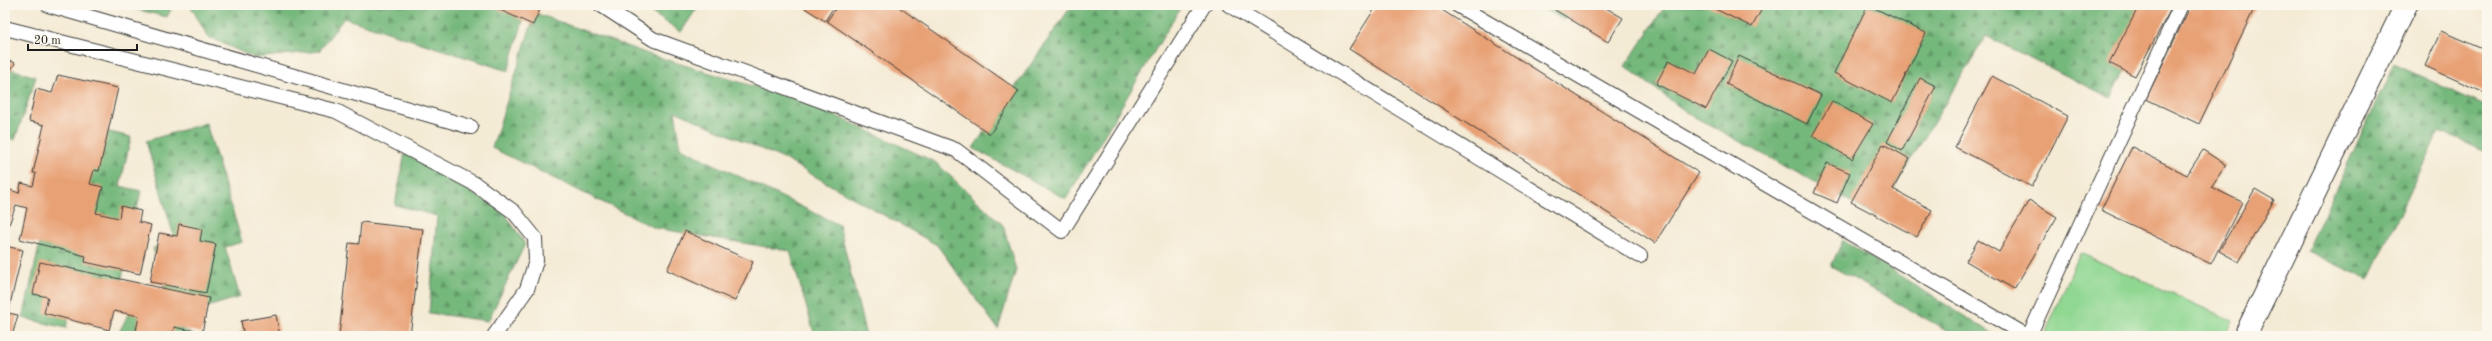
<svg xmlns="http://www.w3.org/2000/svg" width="2492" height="341" font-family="'Old Standard TT',serif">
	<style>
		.green { fill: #90d792; stroke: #567a57 }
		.forest { fill: url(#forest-firs); stroke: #486a4c }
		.building { fill: #e8a074 }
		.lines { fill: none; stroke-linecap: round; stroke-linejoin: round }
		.lane-casing { stroke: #3c3b38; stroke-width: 16 }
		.street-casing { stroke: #3c3b38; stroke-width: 24 }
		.lane { stroke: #fff; stroke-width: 14 }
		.street { stroke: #fff; stroke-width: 22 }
	</style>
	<defs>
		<pattern id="forest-firs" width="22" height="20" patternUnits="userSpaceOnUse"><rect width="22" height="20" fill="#74b87c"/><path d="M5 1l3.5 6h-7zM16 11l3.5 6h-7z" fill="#5e9565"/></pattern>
	</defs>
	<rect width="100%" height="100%" fill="#fbf7ec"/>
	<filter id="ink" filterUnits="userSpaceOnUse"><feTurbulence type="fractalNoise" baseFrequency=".025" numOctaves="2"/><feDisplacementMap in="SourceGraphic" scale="8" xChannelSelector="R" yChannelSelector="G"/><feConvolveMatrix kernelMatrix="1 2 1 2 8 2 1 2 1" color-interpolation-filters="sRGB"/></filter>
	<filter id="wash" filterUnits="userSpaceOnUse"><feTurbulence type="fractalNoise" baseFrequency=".012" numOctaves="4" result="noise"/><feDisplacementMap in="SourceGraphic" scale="16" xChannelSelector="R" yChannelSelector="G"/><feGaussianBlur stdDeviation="0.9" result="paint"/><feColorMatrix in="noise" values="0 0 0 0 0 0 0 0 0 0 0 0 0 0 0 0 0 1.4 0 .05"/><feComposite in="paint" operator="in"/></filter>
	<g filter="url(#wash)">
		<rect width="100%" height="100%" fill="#f4ebd5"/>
		<path class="green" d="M2080,253L2233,321L2226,336H2044Z"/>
		<path class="forest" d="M119,5H173L167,17Z
			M190,5H518L527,8L508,71L344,18L319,51L255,58L208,37Z
			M640,5H699L681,32Z
			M1072,5H1182L1066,199L973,148Z
			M1536,5H1575L1564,20Z
			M1666,5H2158L2111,98L1986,36L1877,216L1689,114L1625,66Z
			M535,13L648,54L811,104L935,162L1003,225L1016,270L998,329L937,245L786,160L675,111L681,148L839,225L866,336H815L790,251L655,228L492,148Z
			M2394,64L2487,107V153L2439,131L2369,280L2307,251Z
			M5,67L36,77L15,140L5,137Z
			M67,122L131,137L120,186L141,191L118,296L76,287L66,328L23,318Z
			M206,123L242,242L225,247L240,297L174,317L153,248L175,240L146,141Z
			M405,153L504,212L525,244L488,321L429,313L437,216L395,205Z
			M1843,240L1996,336H1957L1831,266Z
			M134,304L195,336H117Z"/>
		<g id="blocks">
			<path class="building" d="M489,5H542L533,25Z
				M800,5H835L825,21Z
				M838,5H896L1019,91L990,134L827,21Z
				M1377,5H1434L1699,173L1655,243L1349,49Z
				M1557,5H1601L1623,18L1608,42L1555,10Z
				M1707,5H1764L1752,27Z
				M1868,5L1926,33L1892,103L1834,73Z
				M2127,5H2173L2135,76L2109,63L2137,10Z
				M2191,5H2256L2199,124L2146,99Z
				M2441,31L2487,51V94L2425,66Z
				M1709,49L1732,61L1706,109L1656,84L1669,60L1696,74Z
				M1739,56L1821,95L1807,124L1726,84Z
				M5,58L15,63L5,81Z
				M58,75L118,88L99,171L94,170L90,184L103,187L96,213L119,218L121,206L141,211L139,222L151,225L140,274L85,262L86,256L20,239L27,208L16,205L5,236V188L19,193L21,183L33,186L36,173H33L44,125L29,121L36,89L52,93Z
				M1992,76L2068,116L2032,187L1955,147Z
				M1920,78L1936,86L1902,151L1887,142Z
				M1832,101L1873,124L1852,159L1812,136Z
				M1883,144L1910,159L1893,189L1932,210L1917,237L1851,202Z
				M2132,147L2187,175L2203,150L2226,165L2211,187L2242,202L2211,264L2101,210Z
				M1827,163L1850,173L1837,203L1814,193Z
				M2255,189L2274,200L2239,262L2219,251Z
				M2029,200L2057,217L2014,289L1966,261L1978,240L1999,252Z
				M361,222L423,229L410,336H339L349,243L359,244Z
				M179,224L202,229L200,241L216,244L206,293L150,282L159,233L177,236Z
				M685,231L753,262L735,301L667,270Z
				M5,246L23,250L8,313L18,315L12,336H5Z
				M40,262L209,298L202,333L174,327L172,336H135L139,316L114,311L109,330L44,313L48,297L33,294Z
				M276,315L280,336H239V332H243L241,321Z"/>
		</g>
	</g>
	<g filter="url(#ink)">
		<use href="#blocks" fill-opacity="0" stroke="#3c3b38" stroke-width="1"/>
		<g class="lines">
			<g class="lane-casing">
				<path id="lane" d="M48,5L471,127
					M601,5L653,39L956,150L1062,231L1204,5
					M1229,5L1640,256
					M1457,5L2027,336
					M5,28L336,111L475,184L514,212L535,238L536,261L527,289L494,336
					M2029,336L2181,5"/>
			</g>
			<g class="street-casing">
				<path id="street" d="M2245,336L2406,5"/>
			</g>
			<use href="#lane" class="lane"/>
			<use href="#street" class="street"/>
		</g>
	</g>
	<rect width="2492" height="341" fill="none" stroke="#fbf7ec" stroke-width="20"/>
	<path d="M28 44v6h109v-6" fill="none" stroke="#1c1c1c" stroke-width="2"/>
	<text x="34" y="44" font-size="12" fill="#1c1c1c" stroke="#fbf7ec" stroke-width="3" paint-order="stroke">20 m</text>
</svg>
